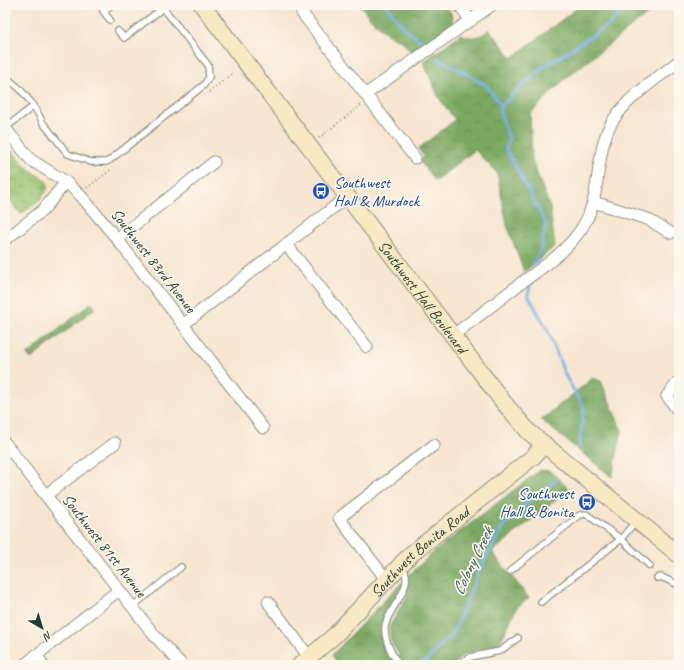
<svg xmlns="http://www.w3.org/2000/svg" width="684" height="670" font-family="Caveat,sans-serif">
	<style>
		.forest { fill: url(#forest-crowns); stroke: #4c724a }
		.wetland { fill: url(#wetland-marsh); stroke: #5c8051 }
		.lines { fill: none; stroke-linecap: round; stroke-linejoin: round }
		.stream { stroke: #77b0e7; stroke-width: 3 }
		.service-casing { stroke: #8b9182; stroke-width: 8 }
		.minor-casing { stroke: #8b9182; stroke-width: 13 }
		.secondary-casing { stroke: #8b9182; stroke-width: 18 }
		.path { stroke: #8b9182; stroke-width: 2; stroke-dasharray: 1 3; stroke-linecap: butt }
		.service { stroke: #fff; stroke-width: 5.5 }
		.minor { stroke: #fff; stroke-width: 11 }
		.secondary { stroke: #f8e8c3; stroke-width: 16 }
		.labels { text-anchor: middle; stroke-width: 3.5; stroke-linejoin: round; paint-order: stroke }
		.transit-label { font-size: 16px; fill: #164399; stroke: #fbf7ec; text-anchor: start }
		.street-label { font-size: 16px; fill: #1f3d34; stroke: #fbf7ec }
		.water-label { font-size: 17px; font-style: italic; fill: #355a61; stroke: #fbf7ec }
	</style>
	<defs>
		<pattern id="forest-crowns" width="20" height="18" patternUnits="userSpaceOnUse"><rect width="20" height="18" fill="#7aa861"/><path d="M2 6a3 3 0 1 1 6 0M12 15a3 3 0 1 1 6 0" fill="none" stroke="#638a51"/></pattern>
		<pattern id="wetland-marsh" width="20" height="14" patternUnits="userSpaceOnUse"><rect width="20" height="14" fill="#98c26e"/><path d="M1 5h8M5 5V1M11 12h8M15 12V8" fill="none" stroke="#7b9f5b"/></pattern>
	</defs>
	<rect width="100%" height="100%" fill="#fbf7ec"/>
	<filter id="ink" filterUnits="userSpaceOnUse"><feTurbulence type="fractalNoise" baseFrequency=".025" numOctaves="2"/><feDisplacementMap in="SourceGraphic" scale="8" xChannelSelector="R" yChannelSelector="G"/><feConvolveMatrix kernelMatrix="1 2 1 2 8 2 1 2 1" color-interpolation-filters="sRGB"/></filter>
	<filter id="wash" filterUnits="userSpaceOnUse"><feTurbulence type="fractalNoise" baseFrequency=".012" numOctaves="4" result="noise"/><feDisplacementMap in="SourceGraphic" scale="16" xChannelSelector="R" yChannelSelector="G"/><feGaussianBlur stdDeviation="0.9" result="paint"/><feColorMatrix in="noise" values="0 0 0 0 0 0 0 0 0 0 0 0 0 0 0 0 0 1.4 0 .05"/><feComposite in="paint" operator="in"/></filter>
	<g filter="url(#wash)">
		<rect width="100%" height="100%" fill="#f7e5cf"/>
		<path class="forest" d="M360,5H445L451,13L453,24L412,53L402,41L387,34L371,19Z
			M581,5H659L565,79L530,114L532,161L550,207L555,246L524,272L507,225L497,173L475,150L435,181L419,160L424,156L418,149L455,120L439,98L423,62L461,34C471,40 482,37 489,29L512,58Z
			M91,303L95,308L31,359L27,355Z
			M593,378L601,381L622,431L612,477L541,420Z
			M540,470L550,471L569,489L492,552L529,598L517,607L500,643L463,655L454,665H405L391,642L389,627L408,595L409,575L436,550Z
			M402,582C407,601 376,613 381,634C383,644 390,657 396,665H339L332,655Z"/>
		<path class="wetland" d="M11,150L26,167L45,180L48,184C47,197 30,207 21,214L5,194V154Z"/>
		<g class="lines">
			<path class="stream" d="M386,5L405,29L421,41
				M437,58L486,85L501,106L499,109L509,139L506,149L546,224L540,252L533,265
				M501,106L539,70L610,24L628,5
				M530,286L528,295L548,331L565,375L584,408L579,447
				M424,663L453,633L465,606L478,573L504,525L524,506L556,480"/>
		</g>
	</g>
	<g filter="url(#ink)">
		<g class="lines">
			<g class="service-casing">
				<path id="service" d="M110,20L103,11L112,5
					M118,31L124,38L163,8
					M5,76L20,89L34,106
					M5,128L34,106L43,123L68,154L91,162H106L110,160L204,85L209,77L208,65L161,5
					M510,571L580,515L586,514L621,539L635,522
					M657,578L661,577L679,585
					M541,602L621,539L650,566
					M132,607L181,567
					M399,665C392,654 384,641 385,627C387,608 417,587 402,566
					M458,665L470,657L500,651L518,638"/>
			</g>
			<g class="minor-casing">
				<path id="minor" d="M459,5L471,21
					M302,13L415,158
					M366,94L492,5
					M5,128L31,160L66,182L81,196L117,239L263,428
					M594,202L647,219L671,233
					M117,239L214,162
					M5,240L43,210L66,182
					M286,244L367,347
					M184,324L348,196
					M453,335C476,318 498,301 521,283C543,267 568,251 583,226C599,200 596,170 604,141C613,105 652,83 679,61
					M679,381L667,396L679,412
					M5,443L155,636L182,665
					M46,495L115,443
					M386,579L339,518L434,445
					M268,602L309,657
					M36,655L43,665
					M24,665L119,590"/>
			</g>
			<g class="secondary-casing">
				<g id="secondary">
					<path id="s1" d="M202,5L504,403L529,432L679,555"/>
					<path id="s2" d="M300,665L334,636L410,555L534,456L544,444"/>
				</g>
			</g>
			<path class="path" d="M209,92L232,74
				M319,138L361,105
				M87,188L112,169"/>
			<use href="#service" class="service"/>
			<use href="#minor" class="minor"/>
			<use href="#secondary" class="secondary"/>
		</g>
	</g>
	<defs>
		<g id="bus-disc" transform="scale(0.9)"><circle r="9.5" fill="#1a4fb4" stroke="#fbf7ec"/><path d="M-5-6H5V4H4V6H2V4H-2V6H-4V4H-5ZM-3.5-4V0h7V-4ZM-3.5 1.2v1.5H-2V1.2ZM2 1.2v1.5H3.5V1.2Z" fill="#fff"/></g>
	</defs>
	<g fill-rule="evenodd">
		<use href="#bus-disc" x="321" y="191"/>
		<use href="#bus-disc" x="587" y="502"/>
	</g>
	<g class="labels">
		<g class="transit-label">
			<text x="334" y="188">Southwest<tspan x="334" dy="18">Hall &amp; Murdock</tspan></text>
			<text x="574" y="499" text-anchor="end">Southwest<tspan x="574" dy="18">Hall &amp; Bonita</tspan></text>
		</g>
		<g class="street-label">
			<text transform="translate(154 260) rotate(52)" y="6">Southwest 83rd Avenue</text>
			<text dy="6" stroke="none"><textPath href="#s1" startOffset="366">Southwest Hall Boulevard</textPath></text>
			<text transform="translate(105 545) rotate(52)" y="6">Southwest 81st Avenue</text>
			<text dy="6" stroke="none"><textPath href="#s2" startOffset="165">Southwest Bonita Road</textPath></text>
		</g>
		<g class="water-label">
			<text transform="translate(472 561) rotate(-64)" y="6">Colony Creek</text>
		</g>
	</g>
	<rect width="684" height="670" fill="none" stroke="#fbf7ec" stroke-width="20"/>
	<g transform="translate(42 628) rotate(142)" stroke="#fbf7ec" stroke-width="3" paint-order="stroke">
	<path d="M0-3L7 15L0 10L-7 15Z" fill="#1f3d34"/>
	<text y="-6" font-size="11" font-weight="bold" text-anchor="middle" fill="#1f3d34">N</text>
	</g>
</svg>
